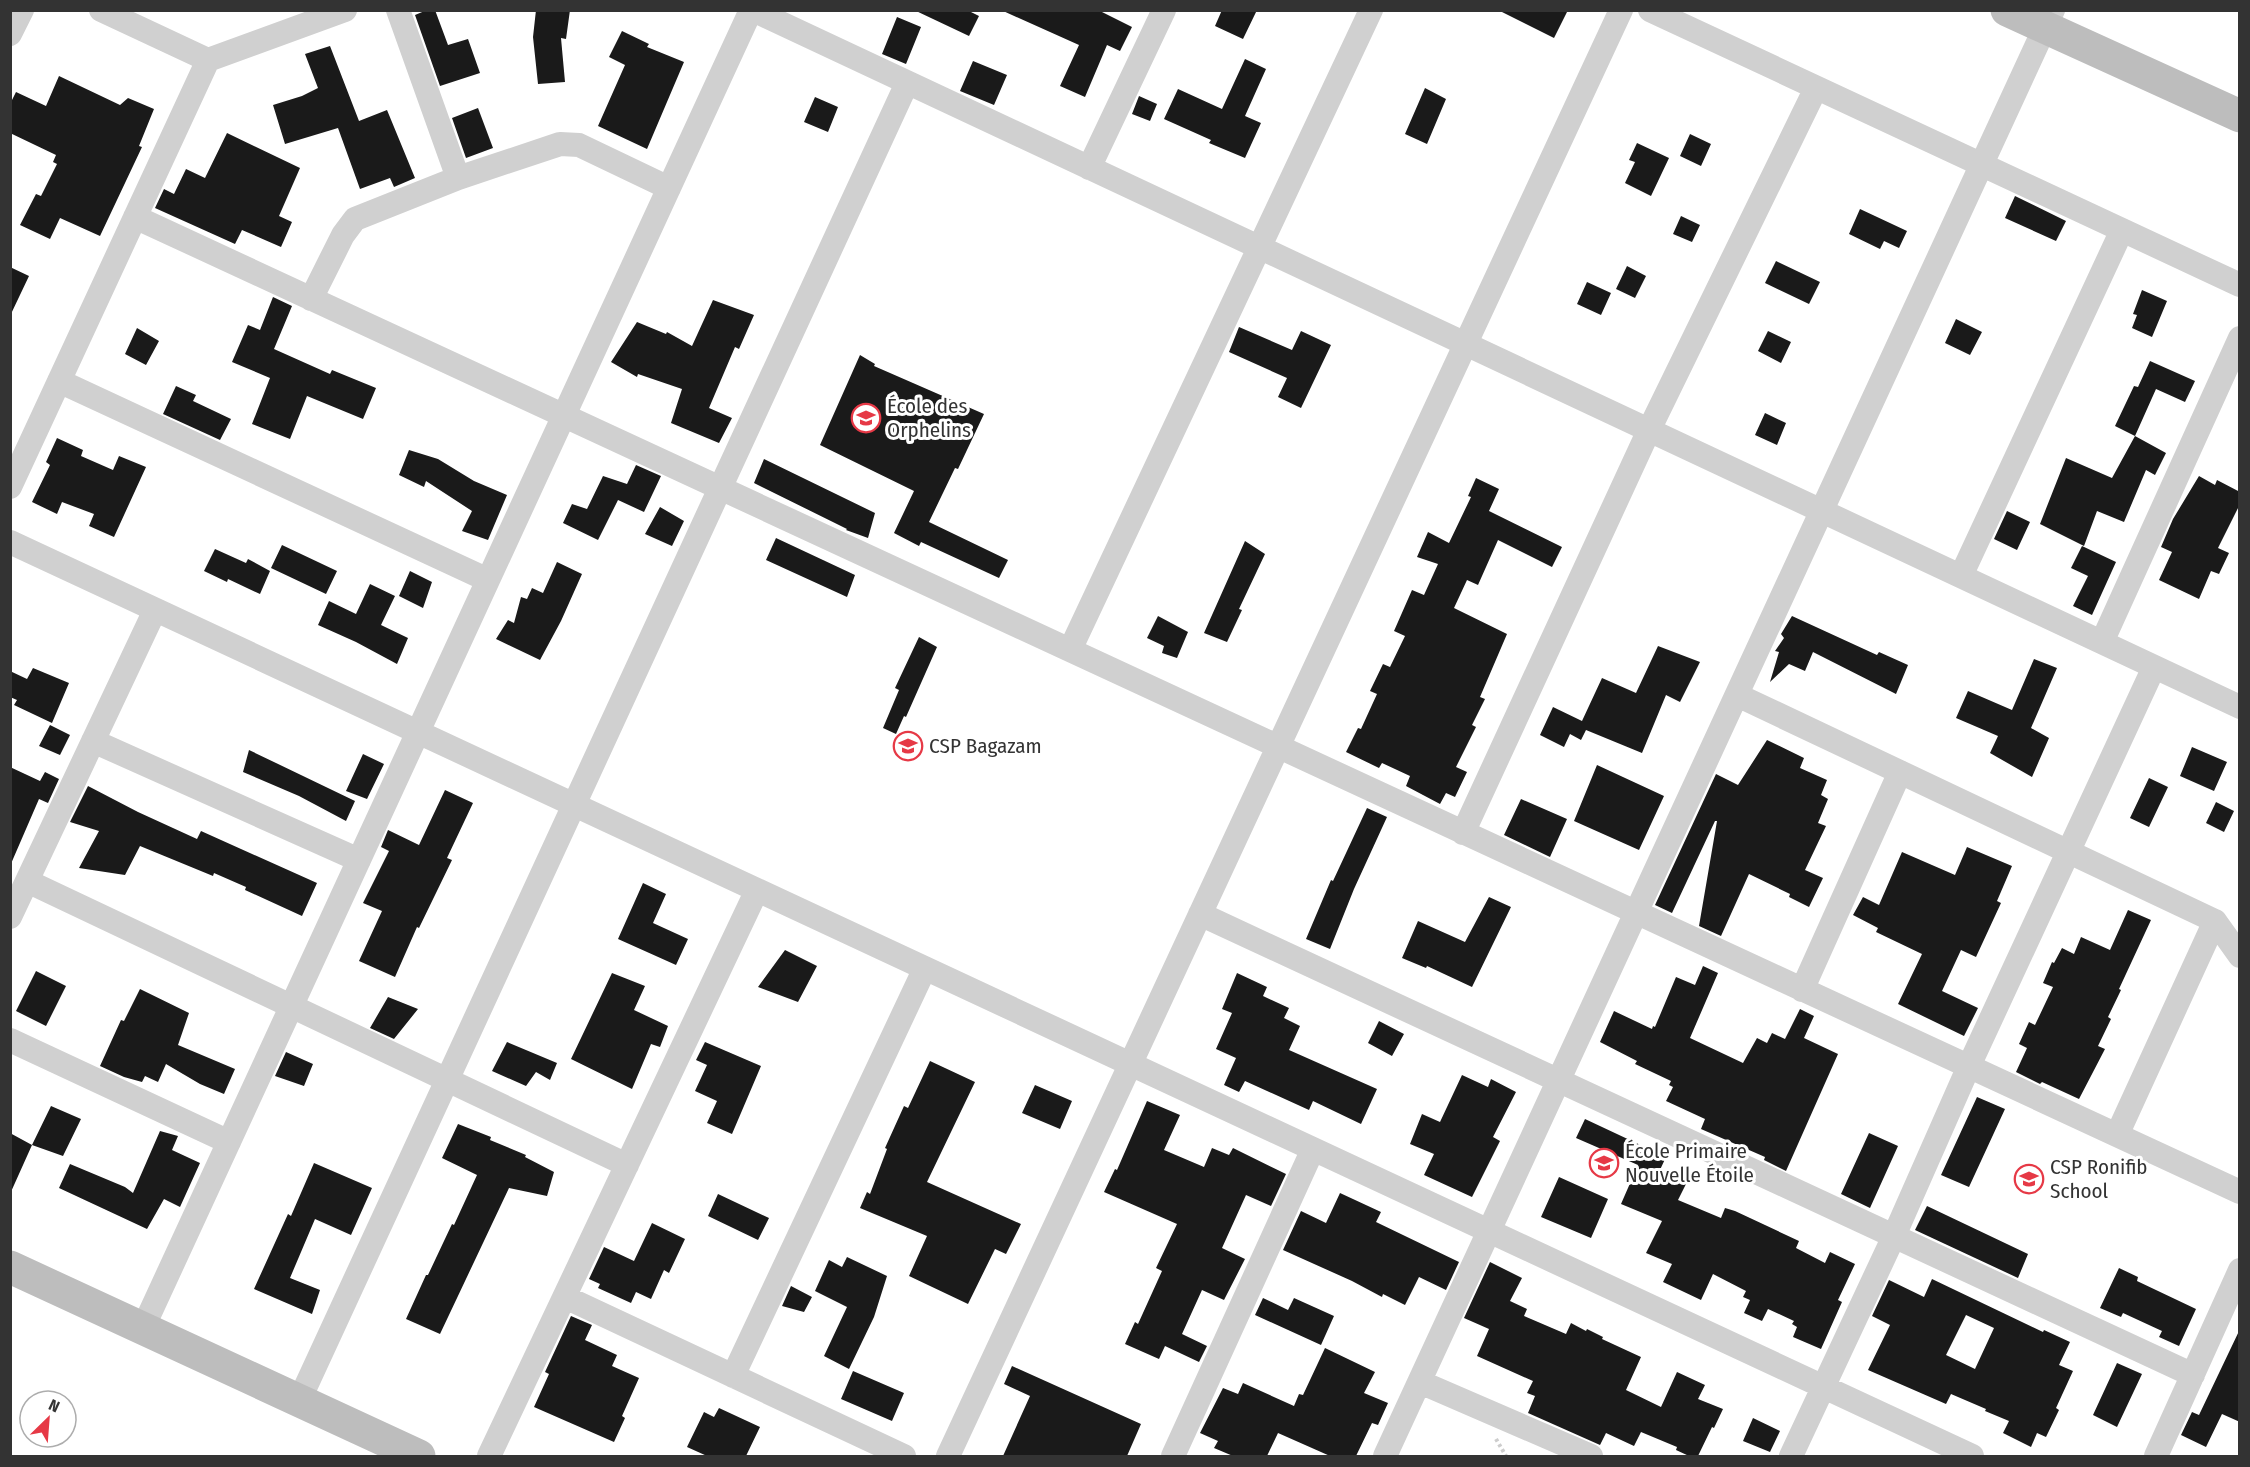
<svg xmlns="http://www.w3.org/2000/svg" width="2250" height="1467" font-family="'Fira Sans Condensed',sans-serif">
	<style>
		.building { fill: #1a1a1a; fill-rule: evenodd }
		.lines { fill: none; stroke-linecap: round; stroke-linejoin: round }
		.path { stroke: #cdcdcd; stroke-width: 4; stroke-dasharray: 3 3; stroke-linecap: butt }
		.street { stroke: #d0d0d0; stroke-width: 24 }
		.secondary { stroke: #bdbdbd; stroke-width: 33 }
		.labels { text-anchor: middle; stroke-width: 6; stroke-linejoin: round; paint-order: stroke }
		.poi-label { font-size: 21px; fill: #333; stroke: #fff; text-anchor: start }
	</style>
	<rect width="100%" height="100%" fill="#fff"/>
	<path class="building" d="M427,10H435L448,45L468,39L480,73L440,86L415,15Z
		M536,10H570L566,39L561,38L565,82L538,84L533,37Z
		M914,10H967L979,16L969,36Z
		M1001,10H1098L1132,27L1120,51L1107,45L1085,97L1060,86L1079,45Z
		M1222,10H1257L1243,39L1215,26Z
		M1498,10H1568L1554,38Z
		M897,17L921,27L906,64L882,54Z
		M622,31L649,44L647,47L684,62L647,149L598,126L625,65L609,57Z
		M330,46L359,121L387,110L415,178L394,187L390,178L360,189L338,128L285,144L273,105L302,96L318,88L305,54Z
		M1245,59L1266,69L1245,116L1261,123L1245,158L1209,143L1211,140L1164,119L1178,89L1222,109Z
		M973,61L1007,75L994,105L960,91Z
		M59,76L120,105L128,98L154,109L139,146L142,147L100,236L60,218L50,239L20,225L36,194L41,196L57,164L53,162L56,155L10,133V104L16,92L46,106Z
		M1425,88L1446,99L1427,144L1405,134Z
		M1139,96L1157,104L1150,121L1132,114Z
		M815,97L838,107L828,132L804,122Z
		M478,108L493,148L466,158L452,118Z
		M227,133L300,168L279,216L292,222L281,247L242,230L235,244L155,208L164,189L174,194L186,169L205,178Z
		M1690,134L1711,144L1701,166L1680,156Z
		M1637,143L1669,158L1651,196L1625,183L1635,162L1629,160Z
		M2015,196L2066,221L2056,241L2005,218Z
		M1860,209L1907,231L1899,248L1884,241L1880,249L1849,234Z
		M1681,216L1700,225L1692,242L1673,234Z
		M1776,261L1820,282L1809,304L1765,283Z
		M1627,266L1646,276L1635,298L1616,289Z
		M10,267L29,276L10,316Z
		M1587,282L1611,293L1601,315L1577,304Z
		M2142,290L2167,301L2152,337L2132,328L2137,315L2133,314Z
		M273,297L292,306L274,349L330,374L332,370L376,388L363,419L307,396L290,439L252,424L270,378L232,362L248,325L260,330Z
		M713,300L754,315L739,349L735,347L709,408L732,418L719,443L671,423L682,389L638,374L637,377L611,362L637,322L666,334L667,332L692,346Z
		M1956,319L1982,332L1970,355L1945,343Z
		M1239,327L1292,350L1301,331L1331,345L1301,408L1278,397L1287,378L1229,352Z
		M137,328L159,341L146,365L125,354Z
		M1768,331L1791,342L1781,363L1758,351Z
		M860,355L875,364L874,366L984,414L958,469L955,468L929,522L1008,560L999,578L921,542L919,546L894,533L914,491L820,445Z
		M2150,361L2195,381L2185,402L2156,389L2135,436L2115,426L2134,386L2138,387Z
		M176,386L196,395L193,401L231,419L220,440L163,414Z
		M1765,413L1786,423L1777,445L1755,435Z
		M2135,436L2166,453L2155,475L2146,470L2124,522L2097,511L2084,546L2040,524L2066,458L2112,478Z
		M57,438L83,450L81,456L113,470L119,456L146,467L114,537L89,526L94,514L62,502L57,514L32,502L50,465L46,462Z
		M409,450L438,459L474,481L507,495L488,540L462,531L472,511L426,481L424,487L399,475Z
		M764,459L875,513L868,538L846,530L847,529L754,483Z
		M636,465L661,476L644,512L618,500L598,540L563,523L572,504L587,509L603,476L627,484Z
		M2199,476L2215,485L2217,480L2240,492V504L2218,548L2229,553L2219,574L2211,571L2199,599L2159,580L2172,552L2161,547L2173,519Z
		M1476,478L1499,489L1489,511L1562,547L1552,567L1498,540L1478,585L1467,580L1454,608L1507,634L1480,697L1485,699L1472,725L1476,727L1456,767L1467,772L1455,797L1446,793L1440,804L1406,786L1410,776L1382,763L1379,768L1346,752L1358,728L1361,729L1377,694L1370,691L1383,664L1390,667L1405,636L1394,631L1412,590L1424,595L1438,564L1417,557L1428,532L1449,543L1471,497L1468,496Z
		M660,507L684,521L672,546L645,534Z
		M2007,511L2030,522L2017,550L1994,539Z
		M776,538L855,575L847,597L766,560Z
		M1245,541L1265,554L1239,609L1242,610L1227,642L1204,633Z
		M282,545L337,571L326,594L271,568Z
		M2082,546L2116,562L2092,615L2073,606L2088,576L2071,568Z
		M215,549L246,563L248,559L270,571L260,594L228,579L227,582L204,571Z
		M557,562L582,574L561,621L540,660L496,639L508,620L514,623L521,597L527,599L532,588L543,593Z
		M410,571L432,582L423,608L399,596Z
		M370,584L395,596L381,625L408,638L397,664L356,642L318,625L329,601L356,614Z
		M1158,616L1188,632L1177,658L1162,653L1164,646L1147,638Z
		M1792,616L1877,655L1879,652L1908,665L1896,694L1813,652L1805,671L1789,664L1770,682L1779,652L1775,651L1784,638L1781,634Z
		M919,637L937,647L906,717L904,716L896,734L883,728L899,690L895,688Z
		M1658,646L1700,662L1680,702L1666,695L1642,753L1586,730L1581,740L1570,734L1564,747L1540,735L1553,707L1582,721L1602,678L1636,693Z
		M2034,659L2057,668L2031,728L2049,738L2032,777L1990,753L1998,736L1956,718L1968,691L2012,710Z
		M33,668L69,683L52,723L14,705L17,700L10,697V671L27,679Z
		M50,725L70,735L60,755L39,746Z
		M1767,740L1804,758L1800,768L1827,780L1821,795L1828,799L1818,823L1826,826L1805,870L1823,878L1809,907L1789,897L1790,894L1749,874L1721,936L1699,926L1717,821H1715L1672,913L1655,905L1716,774L1738,785Z
		M2192,747L2227,762L2214,791L2180,776Z
		M249,750L355,801L346,821L299,796L243,772Z
		M363,754L384,764L367,799L346,791Z
		M1597,765L1664,796L1639,850L1574,821Z
		M10,767L40,781L45,772L59,779L48,803L39,799L10,866Z
		M2149,778L2168,787L2149,827L2130,818Z
		M88,786L138,812L197,839L201,831L317,883L302,916L245,890L246,887L214,873L213,876L140,846L125,875L79,868L99,831L70,822Z
		M445,790L473,803L447,858L452,860L419,928L417,927L395,977L359,961L382,911L363,903L389,851L381,847L388,830L419,845Z
		M1521,799L1567,819L1550,857L1504,835Z
		M2216,802L2234,811L2224,832L2206,823Z
		M1367,808L1387,817L1354,889L1330,949L1306,939L1331,880L1333,881Z
		M1967,847L2012,866L1997,901L2001,903L1976,957L1961,950L1942,991L1978,1008L1964,1036L1898,1004L1922,954L1876,932L1878,928L1853,915L1863,897L1879,905L1902,852L1955,875Z
		M643,883L666,894L653,923L688,939L676,965L618,939Z
		M1489,897L1511,907L1472,987L1427,966L1426,968L1402,958L1418,921L1465,942Z
		M2128,910L2151,920L2119,989L2121,990L2108,1017L2111,1019L2098,1046L2105,1049L2079,1099L2042,1082L2040,1084L2016,1072L2027,1048L2019,1044L2029,1022L2035,1025L2053,987L2043,983L2052,962L2054,963L2062,948L2074,954L2081,937L2110,950Z
		M785,950L817,966L798,1002L758,987Z
		M1703,966L1718,973L1690,1038L1743,1063L1757,1038L1767,1043L1772,1033L1785,1039L1800,1009L1814,1016L1804,1038L1838,1054L1786,1171L1764,1160L1765,1157L1701,1129L1705,1119L1666,1101L1673,1087L1669,1085L1671,1081L1635,1064L1637,1061L1600,1042L1614,1011L1652,1029L1653,1026L1655,1027L1676,977L1695,985Z
		M36,971L66,986L46,1026L16,1011Z
		M612,973L645,986L634,1010L668,1026L660,1047L651,1044L632,1089L571,1059Z
		M1237,973L1267,987L1263,996L1289,1008L1284,1018L1300,1026L1289,1050L1377,1089L1361,1124L1313,1101L1309,1110L1245,1081L1239,1092L1224,1085L1236,1058L1216,1049L1232,1013L1222,1009Z
		M140,989L189,1013L178,1045L235,1069L224,1094L200,1084L166,1064L158,1082L145,1076L142,1082L124,1077L100,1066L121,1020L124,1021Z
		M388,997L418,1009L394,1039L370,1028Z
		M1379,1021L1404,1034L1392,1056L1368,1043Z
		M507,1042L557,1063L550,1080L536,1072L526,1086L492,1071Z
		M705,1042L761,1066L732,1134L707,1123L717,1101L695,1091L707,1065L696,1060Z
		M286,1052L313,1064L304,1086L275,1076Z
		M930,1061L975,1082L927,1182L1021,1224L1006,1254L995,1249L968,1304L909,1276L927,1236L860,1208L867,1192L870,1194L887,1149L885,1148L904,1106L908,1108Z
		M1462,1075L1488,1087L1491,1079L1516,1092L1493,1137L1500,1141L1472,1197L1424,1175L1434,1154L1410,1144L1422,1114L1440,1122Z
		M1035,1085L1072,1101L1060,1129L1022,1113Z
		M1977,1097L2005,1109L1969,1187L1941,1175Z
		M1147,1101L1180,1115L1164,1150L1204,1167L1212,1148L1229,1155L1233,1148L1286,1174L1271,1206L1246,1195L1222,1248L1245,1259L1224,1300L1202,1290L1182,1334L1207,1346L1199,1362L1165,1346L1159,1359L1125,1344L1135,1322L1138,1324L1162,1271L1156,1268L1177,1224L1104,1192L1115,1169L1117,1170Z
		M51,1106L81,1119L63,1156L32,1145Z
		M1585,1119L1666,1157L1659,1172L1686,1184L1678,1200L1721,1218L1725,1208L1735,1211L1799,1241L1796,1248L1825,1263L1830,1252L1855,1264L1838,1300L1842,1302L1821,1349L1793,1337L1797,1327L1792,1324L1794,1321L1768,1309L1762,1321L1744,1313L1750,1300L1743,1297L1746,1291L1713,1274L1701,1300L1663,1282L1672,1264L1646,1253L1662,1221L1621,1204L1638,1165L1576,1138Z
		M458,1124L491,1137L490,1140L526,1155L525,1157L554,1172L547,1196L509,1188L440,1334L406,1319L426,1275H428L452,1224L454,1225L477,1175L442,1158Z
		M160,1131L178,1136L172,1150L200,1163L180,1207L164,1199L147,1229L59,1188L70,1164L125,1187L133,1193Z
		M10,1133L32,1145L10,1194Z
		M1869,1133L1898,1146L1870,1208L1841,1194Z
		M314,1163L372,1188L351,1235L315,1219L290,1278L320,1290L312,1314L254,1289L288,1214L291,1216Z
		M1559,1177L1608,1199L1591,1238L1541,1217Z
		M1340,1193L1381,1212L1376,1222L1459,1262L1446,1290L1419,1277L1405,1305L1383,1294L1382,1297L1352,1281L1283,1250L1301,1211L1326,1223Z
		M718,1194L769,1218L758,1240L708,1216Z
		M1927,1206L2028,1254L2018,1278L1915,1230Z
		M652,1223L685,1239L669,1273L664,1270L651,1299L636,1292L631,1303L598,1288L600,1284L589,1279L604,1247L634,1261Z
		M847,1257L887,1276L874,1317L849,1369L824,1356L847,1307L815,1291L829,1260L842,1267Z
		M1490,1262L1522,1278L1510,1301L1527,1309L1524,1316L1566,1334L1571,1323L1586,1331L1587,1329L1603,1337L1602,1339L1641,1357L1626,1390L1661,1407L1677,1372L1705,1385L1698,1399L1723,1409L1714,1428L1712,1427L1698,1456H1689L1676,1450L1677,1447L1641,1432L1634,1446L1606,1433L1600,1445L1528,1413L1535,1396L1527,1393L1533,1381L1477,1356L1489,1329L1464,1318Z
		M2119,1268L2138,1277L2137,1281L2196,1309L2179,1346L2159,1337L2162,1331L2123,1313L2121,1317L2100,1308Z
		M1932,1279L2043,1332L2044,1330L2070,1342L2059,1365L2073,1371L2056,1408L2059,1410L2046,1437L2037,1433L2031,1447L2003,1433L2009,1421L1985,1411L1986,1409L1951,1394L1946,1404L1868,1370L1890,1325L1872,1316L1889,1280L1924,1297ZM1966,1315L1994,1328L1975,1369L1946,1355Z
		M791,1286L812,1297L804,1312L782,1306Z
		M1263,1298L1288,1310L1294,1298L1334,1316L1321,1345L1255,1315Z
		M571,1316L592,1325L585,1340L617,1355L612,1366L639,1378L622,1416L625,1418L614,1442L534,1407L549,1374L545,1372Z
		M2240,1329V1422L2222,1414L2206,1447L2181,1435L2192,1412L2199,1415Z
		M1325,1348L1375,1372L1364,1393L1388,1403L1378,1425L1372,1423L1356,1456H1330L1278,1433L1267,1456H1233L1214,1448L1218,1441L1200,1433L1223,1388L1238,1394L1243,1383L1294,1406L1299,1394L1303,1395Z
		M2117,1363L2142,1374L2117,1427L2093,1415Z
		M1012,1366L1141,1424L1127,1456H1003L1030,1396L1004,1384Z
		M853,1371L904,1393L892,1421L841,1399Z
		M719,1408L760,1427L746,1456H707L687,1447L704,1412L714,1417Z
		M1753,1418L1780,1431L1770,1452L1743,1441Z"/>
	<g class="lines">
		<path class="path" d="M1496,1439L1506,1456"/>
		<path class="street" d="M101,10L208,60
			M398,10L458,178
			M753,10L2240,707
			M1650,10L2240,285
			M10,34L22,10
			M1089,168L1164,10
			M135,217L2240,1192
			M311,299L343,235L355,219L458,178L560,144L579,145L669,188
			M59,381L488,580
			M10,487L208,60L345,10
			M10,542L1972,1456
			M1961,576L2122,230
			M2102,642L2240,338
			M1070,650L1371,10
			M1737,695L2215,921L2240,956
			M93,741L359,860
			M1463,833L1649,430L1816,88
			M27,881L627,1165
			M1200,914L2193,1375
			M10,917L155,610
			M1802,990L1900,772
			M10,1040L229,1142
			M2117,1135L2215,921
			M565,1297L904,1456
			M143,1328L751,10
			M733,1376L925,968
			M1420,1382L1591,1456
			M299,1401L907,83
			M489,1456L757,890
			M948,1456L1621,10
			M1173,1456L1313,1149
			M1385,1456L2053,10
			M1791,1456L1894,1236L1969,1066L2154,667
			M2156,1456L2240,1270"/>
		<path class="secondary" d="M2007,10L2240,116
			M10,1267L419,1456"/>
	</g>
	<defs>
		<g id="school-ring" transform="scale(1.5)"><circle r="9.5" fill="#fff" stroke="#e63946" stroke-width="1.5"/><path d="M0-5L7-2L0 1L-7-2ZM-4 1L0 2.5L4 1V4Q0 6-4 4Z" fill="#e63946"/></g>
	</defs>
	<g fill-rule="evenodd">
		<use href="#school-ring" x="866" y="418"/>
		<use href="#school-ring" x="908" y="746"/>
		<use href="#school-ring" x="1604" y="1163"/>
		<use href="#school-ring" x="2029" y="1179"/>
	</g>
	<g class="labels">
		<g class="poi-label">
			<text x="887" y="413">École des<tspan x="887" dy="24">Orphelins</tspan></text>
			<text x="929" y="753">CSP Bagazam</text>
			<text x="1625" y="1158">École Primaire<tspan x="1625" dy="24">Nouvelle Étoile</tspan></text>
			<text x="2050" y="1174">CSP Ronifib<tspan x="2050" dy="24">School</tspan></text>
		</g>
	</g>
	<rect width="2250" height="1467" fill="none" stroke="#333333" stroke-width="24"/>
	<g transform="translate(48 1419) rotate(25)"><circle r="28" fill="#ffffff" stroke="#adadad" stroke-width="1.5"/>
	<path d="M0-4.5L10 22L0 15L-10 22Z" fill="#e63946"/>
	<text y="-9" font-size="16" font-weight="bold" text-anchor="middle" fill="#333333">N</text>
	</g>
</svg>
